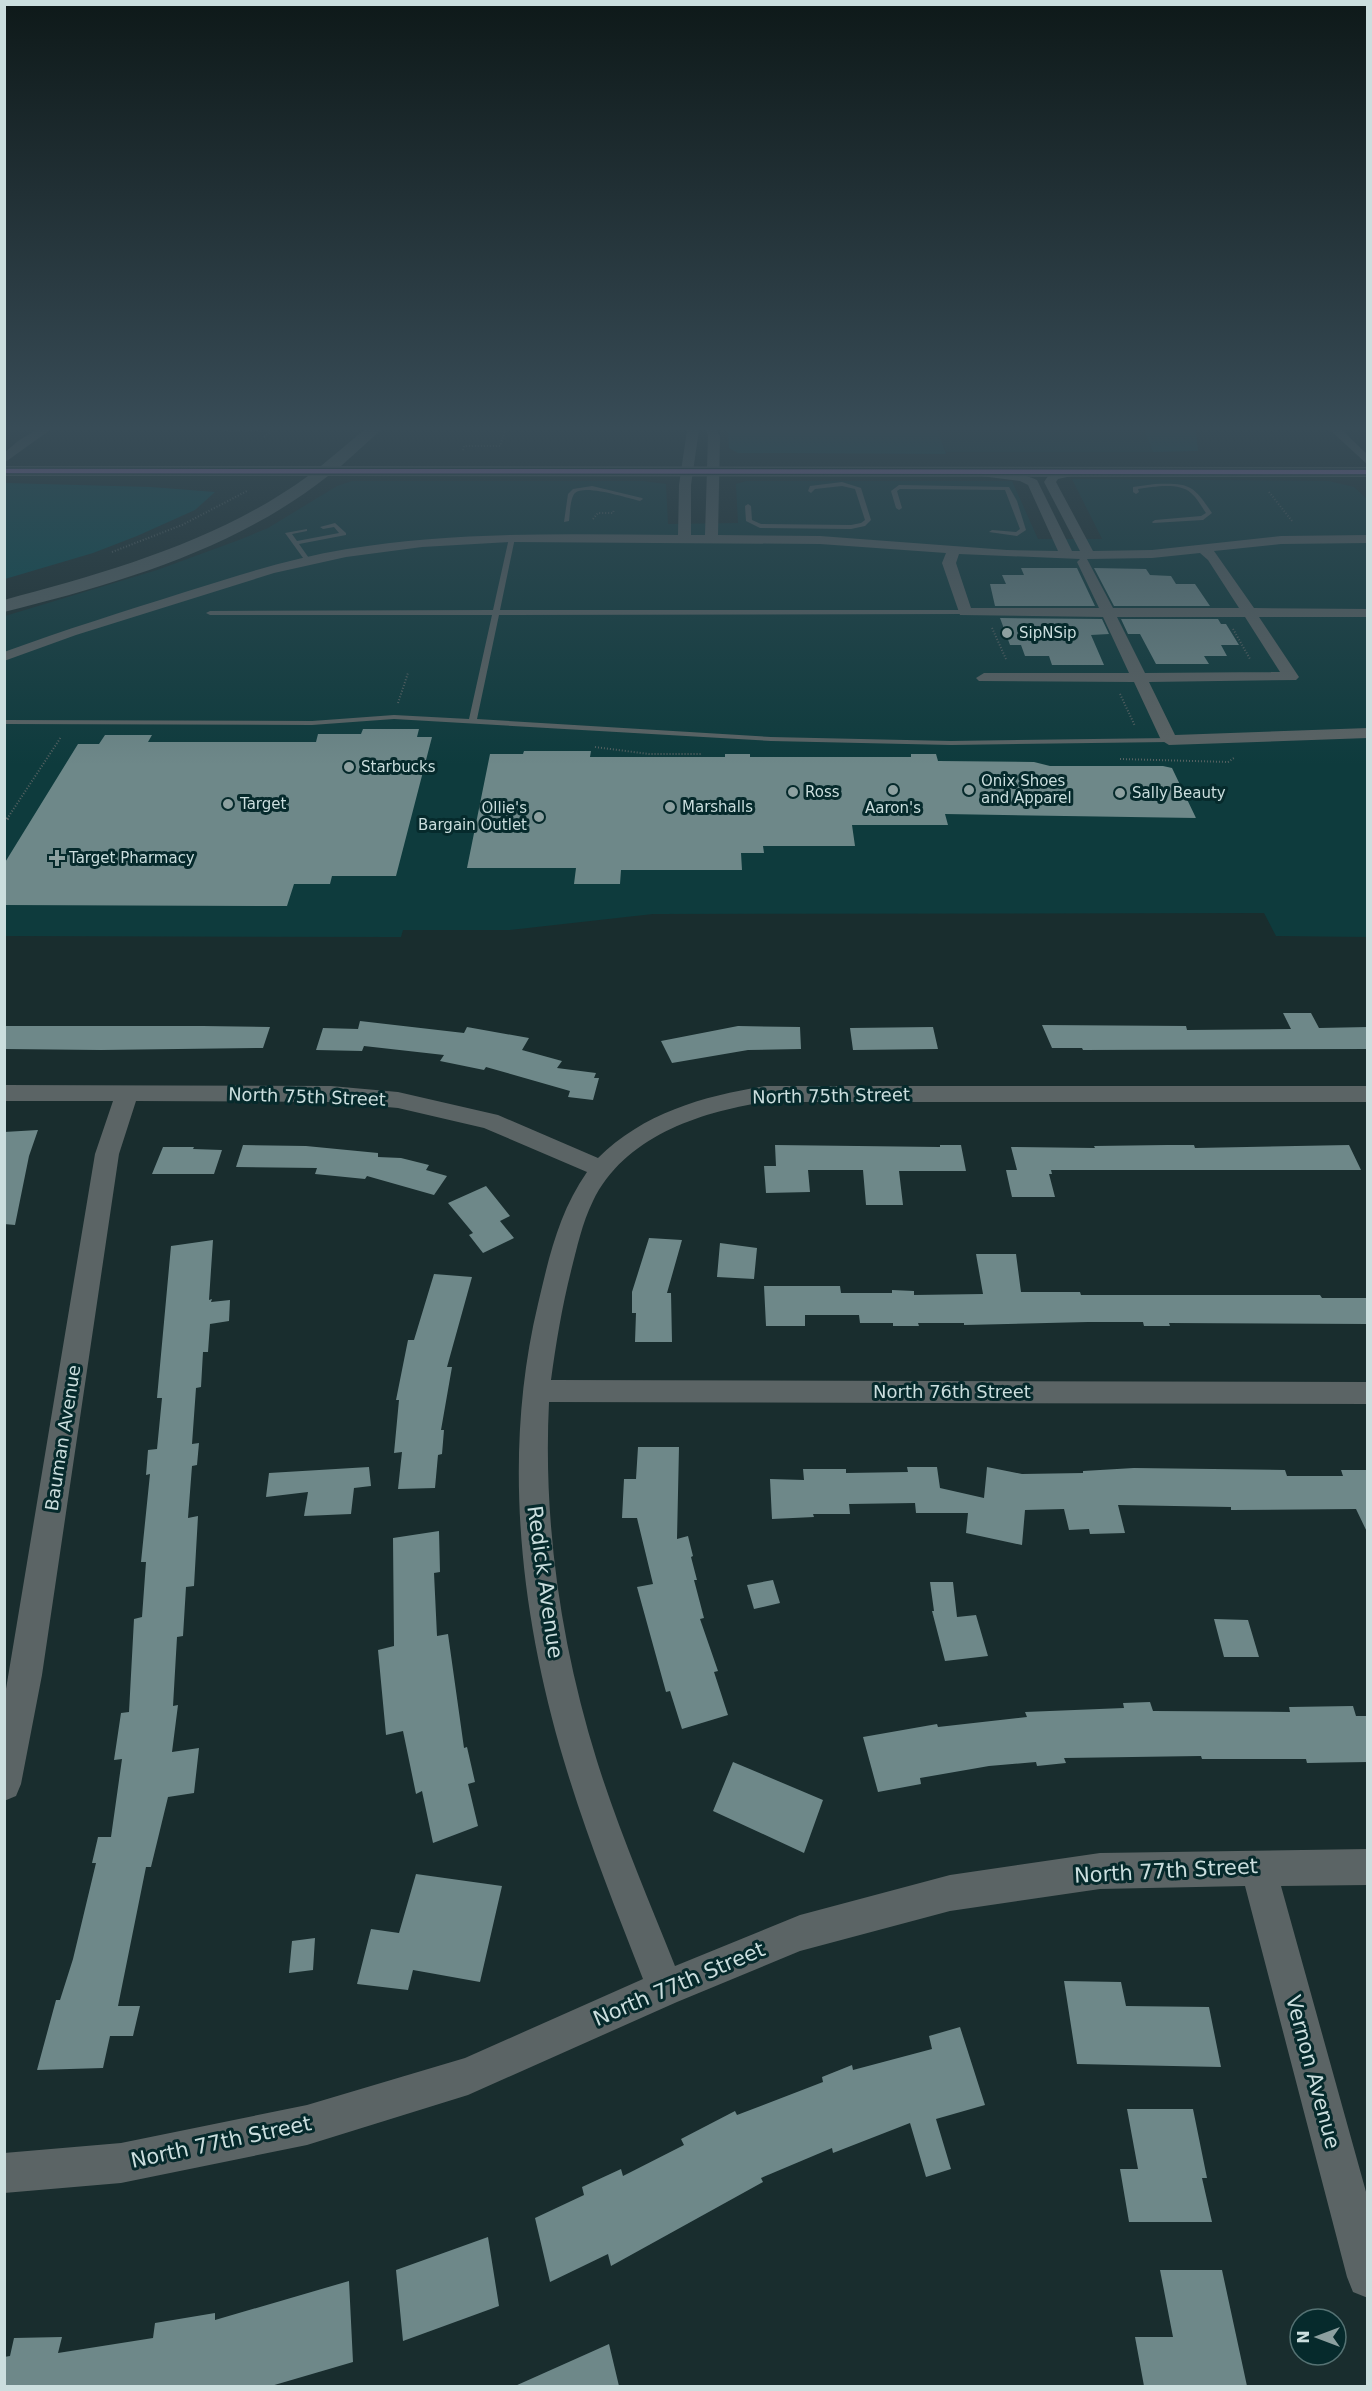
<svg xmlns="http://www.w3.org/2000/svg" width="1372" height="2391" font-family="'DejaVu Sans',sans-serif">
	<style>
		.built { fill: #0e3b3d }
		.green { fill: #054b4f }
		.building { fill: #6e8889 }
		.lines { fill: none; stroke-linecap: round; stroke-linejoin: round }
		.path-far1 { stroke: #566262; stroke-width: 2; stroke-dasharray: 1 2; stroke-linecap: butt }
		.path { stroke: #566262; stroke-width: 3; stroke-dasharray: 1.5 4; stroke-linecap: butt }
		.service { fill: #5b6465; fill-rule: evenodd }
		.minor { fill: #5b6465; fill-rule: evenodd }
		.primary { fill: #586465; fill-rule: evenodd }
		.bus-1-casing { stroke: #062a2c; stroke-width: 7 }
		.bus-1 { stroke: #c07fdc; stroke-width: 4.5 }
		.poi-dot { fill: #8da0a0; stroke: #062a2c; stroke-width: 2 }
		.labels { text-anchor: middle; stroke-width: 6; stroke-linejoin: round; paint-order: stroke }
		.far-poi-label { font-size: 15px; fill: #cbdede; stroke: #062a2c; text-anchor: start }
		.street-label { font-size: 18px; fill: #cbdede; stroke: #062a2c }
		.near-street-label { font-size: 21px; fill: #cbdede; stroke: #062a2c }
	</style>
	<rect width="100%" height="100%" fill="#192d2e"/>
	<path class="built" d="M938,430H1144L1153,452H946Z
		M1072,479L1329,481L1354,487L1367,499V937L1276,936L1264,913L653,914L510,930H403L401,937L5,936V616L157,570L239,540L268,528L337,486L352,481H643L666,484L668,524L738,523L736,484L746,481H1012L1038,539H1102Z"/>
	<path class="green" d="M728,430H938L946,454L738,453L729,448Z
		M1144,430H1196L1198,451L1153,452Z
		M5,483L151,487L215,492L195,510L137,536L93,553L5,579Z"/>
	<path class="building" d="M1021,568H1077L1095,606H995L990,584H1006L1002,575H1024Z
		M1094,568L1146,569L1150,575L1171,576L1176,584H1195L1210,606H1114Z
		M1000,618L1102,619L1109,634L1091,635L1104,665H1052L1049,656H1025L1021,645H1010Z
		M1121,619H1218L1221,624H1226L1239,645H1221L1227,656H1204L1209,664H1156L1140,634H1128Z
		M363,729H419L417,737H432L396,876H332L330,884H294L287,906L4,905V864L78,744H99L105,735H152L148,742H316L318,734H361Z
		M524,751H591L590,757H725V754H750V757H911V754H936L938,761L1034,762L1050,766H1163L1172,768L1196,818L945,814L948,825H852L855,846H763L764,853H741L742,870H621L620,884H574L576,868H467L490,754H523Z
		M1283,1013H1311L1319,1028L1368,1027V1049L1083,1050L1082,1048H1052L1042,1025L1186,1026L1187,1030L1291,1029Z
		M360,1021L464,1033L467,1027L529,1038L522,1050L562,1061L557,1068L596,1073L594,1078H599L593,1100L568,1097L570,1091L486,1067L484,1070L440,1061L444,1055L364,1046L362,1051L316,1050L323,1028L358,1029Z
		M4,1026H202L270,1027L263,1048L101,1050L4,1049Z
		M738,1026L800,1027L801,1049L748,1050L672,1063L661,1041Z
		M933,1027L938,1049L853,1050L850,1028Z
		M38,1130L29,1156L15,1225L4,1224V1132Z
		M243,1145L306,1146L378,1153V1157L401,1158L429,1165L426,1170L447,1176L434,1195L367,1176L365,1179L315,1174L317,1168L236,1167Z
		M775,1145L940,1147V1145H961L966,1171H899L903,1205H866L863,1170H808L810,1192L766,1193L764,1166H776Z
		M1167,1145H1194L1195,1148L1349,1145L1361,1170H1051L1052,1174H1049L1055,1197H1012L1006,1170H1017L1011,1147L1095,1148L1094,1146Z
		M163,1147H194L193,1149L222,1150L214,1174H152Z
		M486,1186L510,1216L500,1221L514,1238L483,1253L469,1235L473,1233L448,1203Z
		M649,1238L682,1240L667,1293H671L672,1342H635L636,1313H632V1292Z
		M213,1240L209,1300L212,1299L211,1302L230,1300L229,1321L210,1324L208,1352H203L201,1387L196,1388L192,1444L199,1443L197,1465L192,1466L188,1518L198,1516L194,1586L186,1587L183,1636L177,1637L173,1706L178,1705L172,1752L199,1748L194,1793L168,1797L151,1867H146L118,2006H140L133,2036H110L103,2068L37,2070L56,2000H60L73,1959L96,1863H92L98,1837H111L122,1759L114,1760L121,1713L129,1712L134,1619L142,1617L146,1562H141L150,1474L146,1475L148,1450L157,1449L162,1398H157L171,1246Z
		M720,1243L757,1248L754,1279L717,1277Z
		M976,1254H1016L1021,1292H1080L1081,1295H1320L1322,1298H1368V1324L1169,1323L1170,1326H1144L1143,1322H1088L964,1325V1323H918L919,1326H893V1323H860L859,1315H805V1326H766L764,1286H840L841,1293H892V1290L914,1291V1295L983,1294Z
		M434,1274L472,1277L447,1367H452L441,1430H444L442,1454L438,1455L435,1488L398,1489L402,1452L394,1453L399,1400H396L408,1340H414Z
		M638,1447H679L677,1539L688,1536L693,1556L691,1557L697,1580H694L704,1618L700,1619L718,1671L714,1672L728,1715L682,1729L670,1691L666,1692L637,1587L653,1584L637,1518H622L624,1479H636Z
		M369,1467L371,1486L354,1488L351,1514L304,1516L308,1492L266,1497L269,1473Z
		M907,1467H937L940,1488L984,1498L987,1467L1022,1474L1083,1473V1471L1134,1468L1285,1470L1287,1476H1343L1341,1470H1368V1534L1356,1509L1231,1510V1507L1118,1505L1125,1533L1090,1534L1089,1529L1069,1530L1064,1509L1025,1510L1022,1545L966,1533L968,1513H916L915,1503L849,1504L850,1514H813L814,1517L772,1519L770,1479L804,1480L803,1469H846V1473L908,1472Z
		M439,1531L440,1572L434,1573L437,1636L448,1634L464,1748L467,1747L475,1782L468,1784L478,1826L433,1843L422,1791L416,1794L403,1731L386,1735L378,1650L394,1646L393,1538Z
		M773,1580L780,1603L754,1609L747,1585Z
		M930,1582H953L957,1617L976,1615L988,1656L945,1661L932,1611H934Z
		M1214,1619L1248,1620L1259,1657H1224Z
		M1150,1702L1153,1711L1290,1712L1289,1707L1353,1706L1356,1716H1368V1762L1307,1763L1306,1759H1202L1201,1756L1064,1758L1066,1763L1037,1766L1036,1762L989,1766L920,1778L921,1784L878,1792L863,1737L937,1724L938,1727L1027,1717L1025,1712L1124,1708L1123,1703Z
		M733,1762L823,1800L804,1853L713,1811Z
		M416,1874L502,1886L480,1982L413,1970L408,1990L357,1984L371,1929L399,1933Z
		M315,1938L313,1970L289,1973L292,1941Z
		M1064,1981L1121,1982L1126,2006L1209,2007L1221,2067L1077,2064Z
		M960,2027L985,2105L936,2119L951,2169L926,2177L910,2123L833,2153L832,2148L761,2178L763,2182L611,2266L608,2254L550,2282L535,2218L584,2195L582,2187L621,2169L623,2176L684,2145L681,2139L735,2111L737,2115L823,2082L822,2077L852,2065L853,2070L932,2049L929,2036Z
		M1127,2109H1193L1207,2178H1202L1212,2222H1129L1120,2169H1138Z
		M488,2237L499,2306L403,2341L396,2270Z
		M1160,2270H1222L1247,2386H1144L1135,2337H1173Z
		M349,2281L353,2362L271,2386H4V2357L10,2356L14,2338L62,2337L58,2353L153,2338L155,2323L215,2313V2320Z
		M609,2344L619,2386H515Z"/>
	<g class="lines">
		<path class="path-far1" d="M224,431H271
			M264,437L271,431
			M463,450L464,446H500L505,431
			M1269,492L1292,521
			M593,519L598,513H613L614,509
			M112,552L182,525L247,491
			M992,628L1006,659
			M1233,629L1250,659
			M1120,694L1135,726
			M398,703L408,673
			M595,747L649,754H701
			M1120,759L1228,762L1234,758
			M7,819L61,737"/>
		<path class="path" d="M4,824L8,818"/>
		<path class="service" d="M842,482L861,488L871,520L865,526L851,529L760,528L746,521L745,506L748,504L751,506L752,520L761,524L851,525L861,523L865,520L855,489L842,486L815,489L811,493L808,491L810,486Z
			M1155,484C1190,483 1193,485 1212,513L1203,520L1153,523L1152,522L1155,520L1201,516L1206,513C1201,506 1197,498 1191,493C1179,482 1153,487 1138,489L1139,492L1136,494L1133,492V487Z
			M899,485L1009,487L1017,501L1026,530L1017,536L989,532L992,530L1016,532L1020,529L1005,490L900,489L897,491L902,508L899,510L896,508L891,491Z
			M592,486L642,498L643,499L640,501C627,498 585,484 575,493C570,498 570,514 569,521L564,522L568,494L573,489Z
			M335,523L346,533V535L299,544L311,561L308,563L306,562L285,533L307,529V531L292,534L297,541L339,533L334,527L323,529L320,527Z
			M512,536L515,538L500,610H965L969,612L965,614L499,615L477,719L771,737L951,741L1169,738L1173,740L1169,742L951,745L771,741L394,719L312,725L4,724V720L312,721L394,715L469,719L492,615H210L206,613L210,611L493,610L509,538Z"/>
		<path class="minor" d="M36,430H50L4,463V453L18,441Z
			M687,430H699L691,485V535H705L708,436L706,430H717L720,436L718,535L820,536L1007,550L1058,551L1028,485L1020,481L981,476L979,473C989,465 1026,475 1037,480L1072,551H1080L1044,482L1050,473L1076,469V475L1058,479L1056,482L1093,551L1152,550L1281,536L1368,535V543L1281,544L1214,551L1254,608L1368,609V617H1259L1299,677L1296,680L1149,682L1175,735L1368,728V738L1169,745L1161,740L1134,682L979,681L976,678L984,673H1129L1103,617L960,615L942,563L946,553L820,544L512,542L422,547L346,557L274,573L76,635L4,661V652C64,630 125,611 185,592C239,575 292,558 347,549C457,531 567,534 678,535L679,485ZM1200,553L1208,560L1239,608H1113L1087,559L1152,558ZM959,554L1080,559L1077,562L1099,608H971L956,563ZM1117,617H1245L1280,672L1145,673Z
			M1330,430H1342L1368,455V465Z
			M4,1085L331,1086L398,1092L498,1115L598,1158C643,1113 703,1096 765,1086H1368V1102H765C699,1112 624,1137 593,1201C582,1223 577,1248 571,1271C562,1307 556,1343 551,1380L1368,1382V1404L549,1402C543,1524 561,1645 597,1761C619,1831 648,1898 675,1966L800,1915L950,1875L1100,1853L1368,1849V1885L1281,1886L1368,2199V2298L1353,2292L1347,2277L1245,1886L1100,1889L950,1911L800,1951L677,2002L468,2095L307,2145L121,2183L4,2193V2153L121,2143L307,2105L465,2058L643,1979C615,1907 586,1835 564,1761C520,1614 502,1454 538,1304C549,1257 559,1212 587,1172L484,1128L398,1108L331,1102L136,1101L119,1154L42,1675L21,1784L16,1796L4,1801V1701L95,1154L113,1101H4Z"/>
		<path class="primary" d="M364,430H381L341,466L1368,467V477L328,476C236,549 117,584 4,612V600C109,572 219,541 308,476H4V466H321Z"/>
		<g class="bus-1-casing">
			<path id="bus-1" d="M4,471L1368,472"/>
		</g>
		<use href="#bus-1" class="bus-1"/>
	</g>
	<linearGradient id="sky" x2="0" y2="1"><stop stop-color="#0e1919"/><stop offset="0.56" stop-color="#384c57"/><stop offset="1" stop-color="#384c57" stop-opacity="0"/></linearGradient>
	<rect width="1372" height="765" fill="url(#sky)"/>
	<g class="poi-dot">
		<circle cx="1007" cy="633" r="6"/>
		<circle cx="349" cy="767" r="6"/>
		<circle cx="893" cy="790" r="6"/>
		<circle cx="969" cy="790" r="6"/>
		<circle cx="793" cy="792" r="6"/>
		<circle cx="1120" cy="793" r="6"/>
		<circle cx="228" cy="804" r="6"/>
		<circle cx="670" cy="807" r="6"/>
		<circle cx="539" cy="817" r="6"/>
		<path d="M54 849h6v6h6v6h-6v6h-6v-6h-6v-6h6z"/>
	</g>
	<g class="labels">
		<g class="far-poi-label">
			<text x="1019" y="638">SipNSip</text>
			<text x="361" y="772">Starbucks</text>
			<text x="981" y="786">Onix Shoes<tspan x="981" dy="17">and Apparel</tspan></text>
			<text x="805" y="797">Ross</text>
			<text x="1132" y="798">Sally Beauty</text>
			<text x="240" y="809">Target</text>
			<text x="682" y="812">Marshalls</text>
			<text x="527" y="813" text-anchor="end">Ollie's<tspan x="527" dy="17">Bargain Outlet</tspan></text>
			<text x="893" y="813" text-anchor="middle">Aaron's</text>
			<text x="69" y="863">Target Pharmacy</text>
		</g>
		<g class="street-label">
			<text transform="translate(831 1096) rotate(-1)" y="6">North 75th Street</text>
			<text transform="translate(307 1097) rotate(2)" y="6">North 75th Street</text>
			<text x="952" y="1398">North 76th Street</text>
			<text transform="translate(63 1438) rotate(-81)" y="6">Bauman Avenue</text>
		</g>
		<g class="near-street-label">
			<text transform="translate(545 1582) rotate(82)" y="7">Redick Avenue</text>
			<text transform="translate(1166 1871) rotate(-3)" y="7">North 77th Street</text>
			<text transform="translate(679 1984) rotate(-23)" y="7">North 77th Street</text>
			<text transform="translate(1313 2072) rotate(75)" y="7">Vernon Avenue</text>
			<text transform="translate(221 2142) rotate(-12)" y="7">North 77th Street</text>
		</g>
	</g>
	<rect width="1372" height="2391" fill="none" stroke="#cbdede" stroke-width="12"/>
	<g transform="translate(1318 2337) rotate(270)"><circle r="28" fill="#062a2c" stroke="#557273" stroke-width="1.5"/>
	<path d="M0-4.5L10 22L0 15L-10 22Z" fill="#8da0a0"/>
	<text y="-9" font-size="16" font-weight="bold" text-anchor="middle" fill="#cbdede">N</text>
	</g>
</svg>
